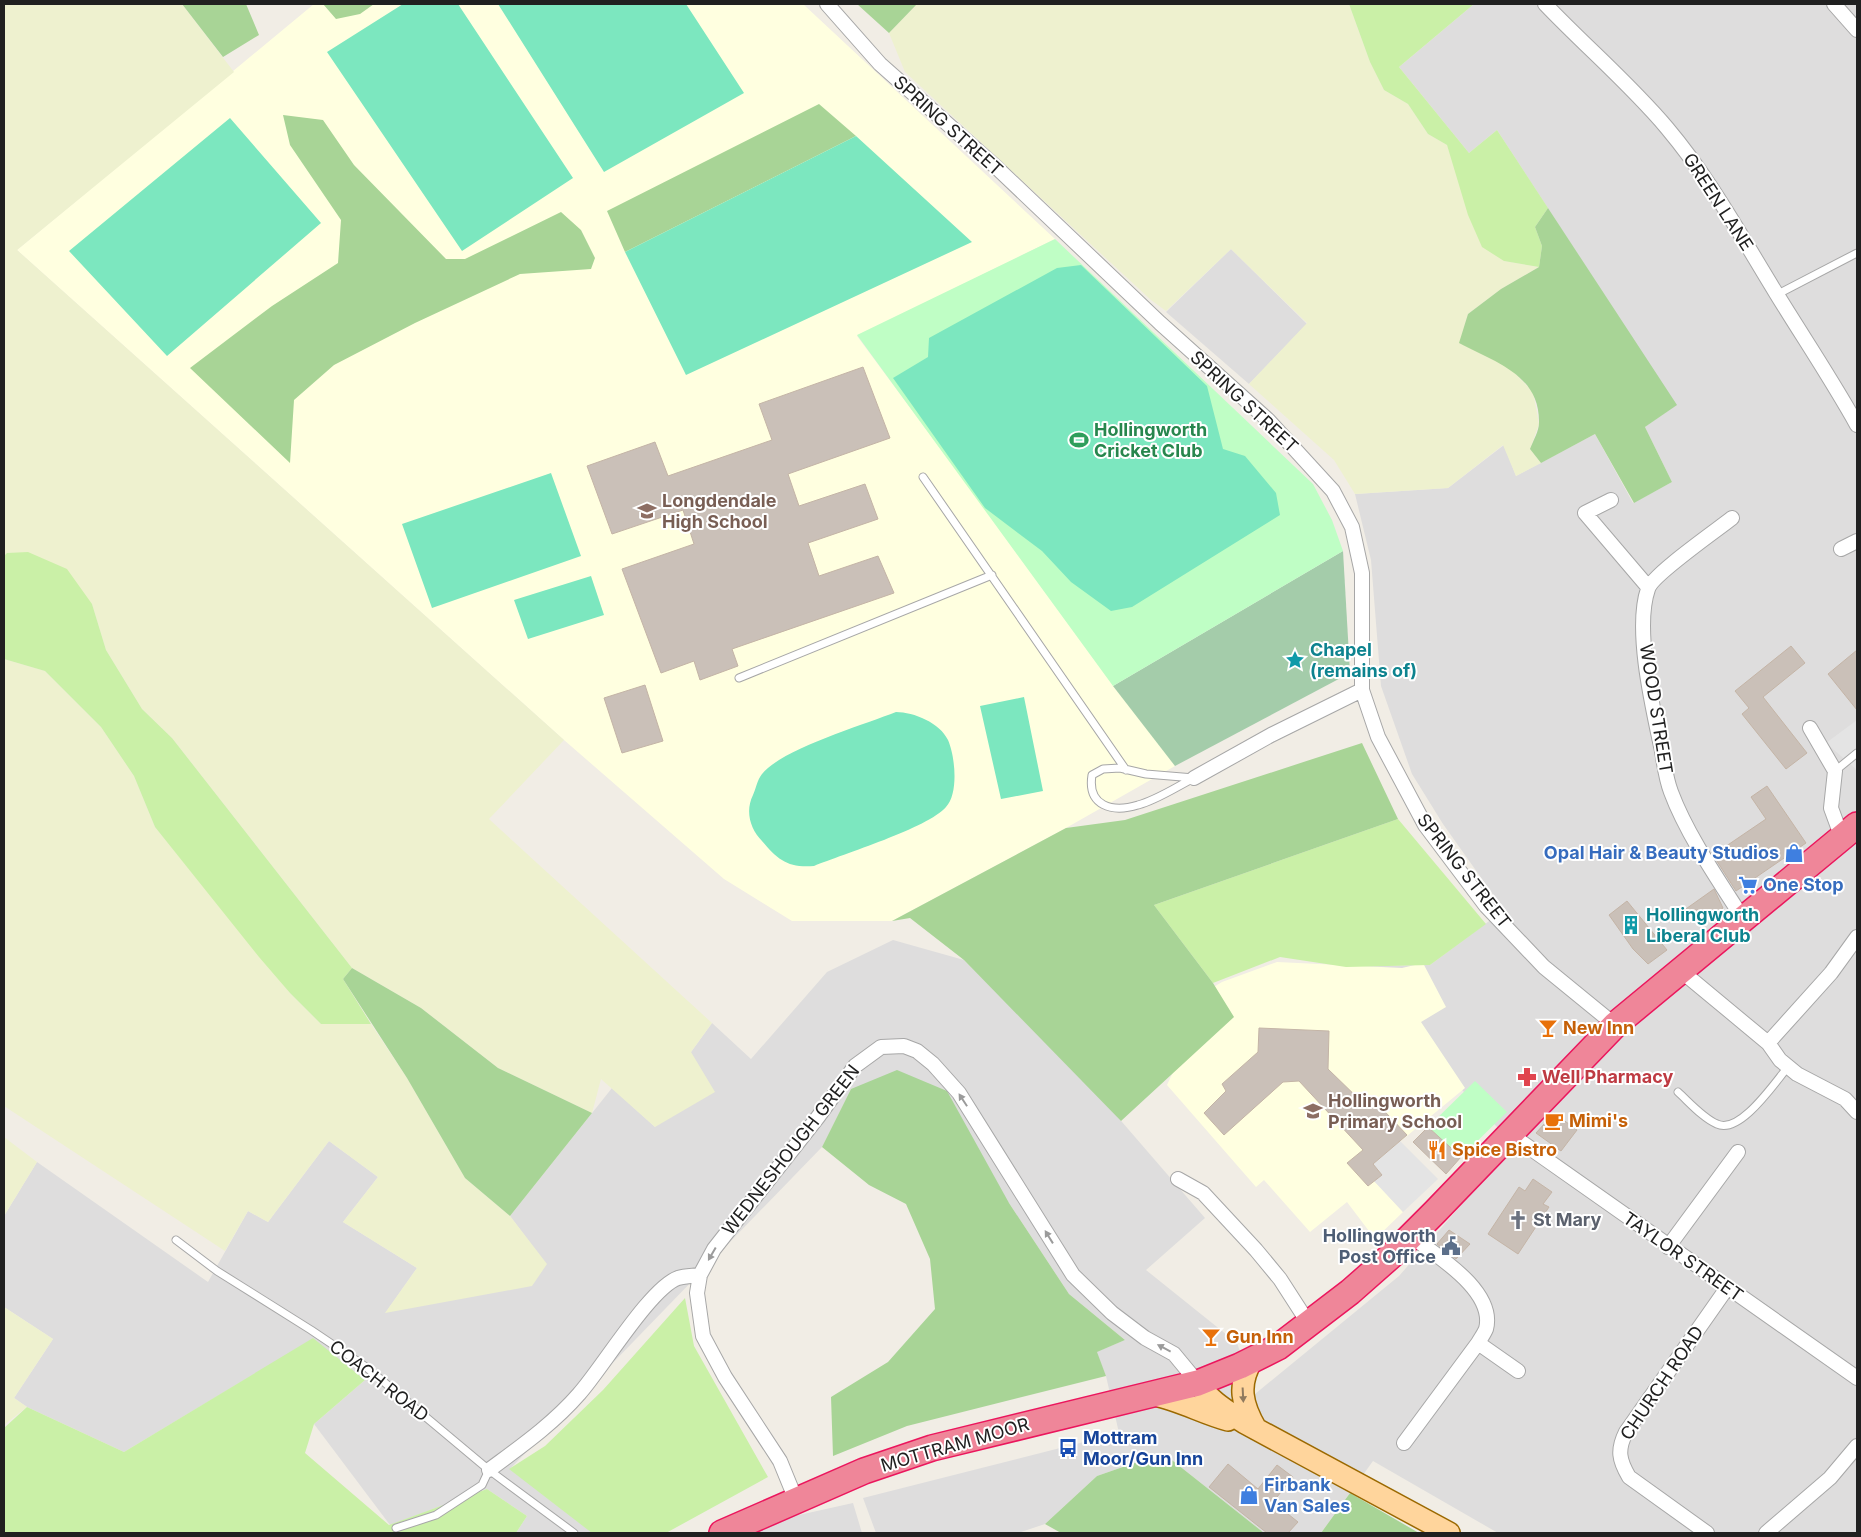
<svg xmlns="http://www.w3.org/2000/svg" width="1861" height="1537" font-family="Inter,sans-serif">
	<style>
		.residential { fill: #dedddd }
		.education { fill: #ffffe0 }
		.farmland { fill: #eef1cf }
		.grass { fill: #caf0a7 }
		.forest { fill: #a8d496 }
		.cemetery { fill: #a4ccaa }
		.park { fill: #bffec5 }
		.pitch { fill: #7ce7bf }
		.parking { fill: #e4e4e4 }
		.building { fill: #cac0b8; stroke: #c4b4a6 }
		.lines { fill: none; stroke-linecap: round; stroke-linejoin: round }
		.lane-casing { stroke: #a7a7a7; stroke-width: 9 }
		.street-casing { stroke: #a7a7a7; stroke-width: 16 }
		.primary-casing { stroke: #9b6900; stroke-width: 24 }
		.highway-casing { stroke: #eb165d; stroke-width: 28 }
		.lane { stroke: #fff; stroke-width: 7 }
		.street { stroke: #fff; stroke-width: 14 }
		.primary { stroke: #ffd59c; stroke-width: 21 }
		.highway { stroke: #ef8699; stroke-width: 25 }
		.oneway { fill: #9b9b9b }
		.oneway2 { fill: #907a5e }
		.labels { text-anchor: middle; stroke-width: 4; stroke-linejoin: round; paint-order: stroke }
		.street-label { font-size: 18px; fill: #202020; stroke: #fff }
		.leisure-label { font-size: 18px; font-weight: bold; fill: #27864d; stroke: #fff; text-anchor: start }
		.education-label { font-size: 18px; font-weight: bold; fill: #785e54; stroke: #fff; text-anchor: start }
		.culture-label { font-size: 18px; font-weight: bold; fill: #0d838f; stroke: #fff; text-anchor: start }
		.shop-label { font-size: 18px; font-weight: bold; fill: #366cbe; stroke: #fff; text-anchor: start }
		.food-label { font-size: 18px; font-weight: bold; fill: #c56008; stroke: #fff; text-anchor: start }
		.health-label { font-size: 18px; font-weight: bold; fill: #be3a42; stroke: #fff; text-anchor: start }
		.worship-label { font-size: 18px; font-weight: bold; fill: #5b616d; stroke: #fff; text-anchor: start }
		.service-label { font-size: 18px; font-weight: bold; fill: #4e5e75; stroke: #fff; text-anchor: end }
		.transit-label { font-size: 18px; font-weight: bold; fill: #164399; stroke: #fff; text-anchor: start }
	</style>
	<rect width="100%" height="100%" fill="#f1ede5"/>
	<path class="residential" d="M1474,4H1857V1533H1498L1373,1461L1321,1533H1264L1163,1453L1097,1476L1045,1524L1018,1533H876L863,1498L1119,1433L1106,1376L1096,1352L1125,1340L1069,1294L1009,1203L851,1089L822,1147L510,1469L596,1533H516L527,1516L487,1489L390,1525L314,1424L365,1380L313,1339L124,1452L27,1407L14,1398L53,1339L4,1307V1216L37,1162L208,1282L248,1211L268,1222L329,1141L378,1177L343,1222L417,1268L386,1312L546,1264L510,1216L612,1088L655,1127L691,1052L712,1023L751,1059L827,972L893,940L964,960L1116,1115L1205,1218L1146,1270L1237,1343L1255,1394L1399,1276L1514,1145L1346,967L1430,965L1504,910L1443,824L1412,774L1381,686L1371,560L1355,494L1448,488L1504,445L1516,476L1595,434L1633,503L1672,482L1645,427L1676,405L1497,130L1469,153L1399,67Z
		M1231,249L1307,324L1249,384L1166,312Z
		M853,1503L862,1533H747L772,1521Z"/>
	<path class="education" d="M314,4H803L1055,239L857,336L1175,766L1066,828L892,921H792L724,879L564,740L17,250Z
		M1277,962L1402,968L1423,963L1446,1007L1421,1022L1465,1088L1373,1164L1382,1175L1374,1181L1403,1212L1375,1239L1347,1202L1310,1232L1264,1180L1256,1187L1167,1085L1212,988L1222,982Z"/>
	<path class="farmland" d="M4,4H182L234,72L17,250L564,740L489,819L712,1023L691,1052L715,1092L655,1127L601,1079L592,1113L498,1068L421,1008L352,968L172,738L142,709L106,650L92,604L4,556Z
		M917,4H1349L1370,62L1384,90L1408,104L1428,134L1447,145L1455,168L1504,261L1539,267L1501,289L1468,314L1460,342L1508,366L1533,392L1539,424L1530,449L1541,463L1516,476L1503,445L1448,488L1355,494L1334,460L1249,384L1307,323L1231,249L1166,311L1151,300L905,72L889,33Z
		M4,659L45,671L101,727L134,776L155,827L290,993L321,1024H371L407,1078L465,1178L510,1216L547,1264L532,1286L385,1313L417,1268L343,1222L378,1177L329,1141L268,1222L248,1211L225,1251L4,1106Z
		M4,1137L37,1162L4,1216Z
		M4,1307L53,1339L14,1398L27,1407L4,1425Z"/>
	<path class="grass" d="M1349,4H1474L1399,67L1469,153L1497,130L1548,208L1535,227L1542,246L1539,267L1504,261L1482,247L1468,215L1447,145L1428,134L1408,104L1384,90L1370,62Z
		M28,552L67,569L92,604L106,650L142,709L172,738L352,968L343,979L371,1024H321L290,993L259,957L155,827L134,776L101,727L45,671L4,659V556L7,553Z
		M1398,819L1486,924L1430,965L1346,967L1280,957L1213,983L1154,905Z
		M685,1298L694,1346L768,1477L666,1533H592L509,1469L545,1446L603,1390Z
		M313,1338L365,1380L314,1424L305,1453L389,1525L487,1489L527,1516L516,1533H4V1428L27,1407L124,1452Z"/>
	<path class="forest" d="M182,4H246L259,35L223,57Z
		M323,4H374L360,14L336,19Z
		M857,4H917L889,33Z
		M819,104L856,136L625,252L607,211Z
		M283,115L323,120L354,165L446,259H465L561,212L581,230L595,258L591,269L520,274L415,323L334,365L294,400L290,463L190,368L272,306L338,263L341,220L290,145Z
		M1548,208L1677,405L1645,427L1672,482L1634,503L1595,434L1541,463L1530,449C1533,441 1539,431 1539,423C1540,374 1494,362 1459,343L1468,314L1501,289L1539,267L1542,246L1535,227Z
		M1362,743L1398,819L1154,905L1213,983L1234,1017L1121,1121L964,960L910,918L892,921L1066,828L1125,820Z
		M352,968L421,1008L498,1068L592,1113L510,1216L465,1178L407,1078L343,979Z
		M897,1070L947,1091L1009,1203L1069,1294L1125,1340L1097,1352L1106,1376L907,1426L833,1456L831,1397L888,1362L935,1309L930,1259L906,1204L869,1185L822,1147L851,1089Z
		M1163,1453L1264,1533H1061L1045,1524L1097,1476Z
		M1350,1493L1419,1533H1321Z"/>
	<path class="cemetery" d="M1343,551L1350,673L1175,766L1113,686Z"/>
	<path class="park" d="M1055,239L1313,484L1332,520L1343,551L1113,686L857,335Z
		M1475,1081L1507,1112L1461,1157L1428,1127Z"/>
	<path class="pitch" d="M403,4H458L573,178L462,251L327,52Z
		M498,4H686L744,93L604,172Z
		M230,118L321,223L167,356L69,251Z
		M856,136L972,242L686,375L625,252Z
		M1081,265L1207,386L1223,449L1245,456L1276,493L1280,515L1132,607L1111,611L1071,582L1042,551L985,508L893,378L928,357L929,338L1057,268Z
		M551,473L581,556L432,608L402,524Z
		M591,576L604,615L528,639L514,600Z
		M1024,697L1043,791L1001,799L980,706Z
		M896,712C914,712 940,723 948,740C955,756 959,793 946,807C928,828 843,854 814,866C788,868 778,860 762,841C750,829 745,811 753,795C756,789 757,780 762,774C782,749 863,725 896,712Z"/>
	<path class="parking" d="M1857,720V770L1826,743Z
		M1400,1141L1438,1179L1403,1212L1374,1181L1373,1164Z"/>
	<path class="building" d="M863,367L890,438L788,474L799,506L865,484L878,519L808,543L819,576L878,556L894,593L732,649L738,666L700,680L694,661L661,673L622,569L694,544L683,510L612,534L587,466L655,442L668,476L772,440L759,404Z
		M1791,646L1805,663L1763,697L1807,753L1786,769L1742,714L1749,708L1735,691Z
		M1857,650V710L1828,674Z
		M645,685L663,741L622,753L604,698Z
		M1767,786L1806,843L1736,891L1713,855L1766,819L1751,797Z
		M1714,889L1723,908L1702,923L1697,915L1689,920L1683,911Z
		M1627,901L1667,950L1648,964L1633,949L1609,915Z
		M1259,1028L1329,1031L1328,1069L1364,1104L1372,1098L1407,1135L1373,1164L1382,1175L1368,1186L1347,1163L1363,1150L1299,1081L1283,1082L1224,1135L1204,1113L1226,1091L1222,1084L1258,1052Z
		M1554,1113L1577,1130L1561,1151L1536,1133Z
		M1428,1127L1461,1157L1446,1174L1413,1142Z
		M1533,1179L1552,1192L1543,1204L1549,1207L1518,1254L1488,1234L1519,1187L1525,1191Z
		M1449,1230L1470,1244L1456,1259L1437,1244Z
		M1228,1464L1258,1489L1277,1465L1293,1477L1273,1502L1298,1522L1288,1533H1267L1209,1487Z"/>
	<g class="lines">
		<g class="lane-casing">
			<path id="lane" d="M1776,295L1857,253
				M923,477L1126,770
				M739,678L992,575
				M1120,768L1146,774L1194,778C1176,787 1157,800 1138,805C1112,813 1087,806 1092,775L1103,769Z
				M1835,771L1857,753
				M1678,1092C1690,1103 1703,1118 1717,1124C1740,1135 1775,1082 1788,1067
				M176,1240L217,1271L311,1330L366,1367L489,1470L574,1533
				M396,1528L436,1515L482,1485L489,1470"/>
		</g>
		<g class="street-casing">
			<path id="street" d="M827,4L880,64L996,167L1160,323L1268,420L1333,491L1352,527L1362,573V690L1378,737L1425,825L1486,906L1544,967L1615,1025
				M1545,4C1585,46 1630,84 1667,128C1710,179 1741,236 1776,293C1803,337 1832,380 1857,425
				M1834,4L1857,30
				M1611,500L1585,513L1648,587
				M1732,518C1717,530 1652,575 1648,589C1634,629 1653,709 1662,751C1664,764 1666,779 1671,792C1687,835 1719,881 1744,920
				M1841,549L1857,541
				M1810,728L1835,771L1831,808L1842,838
				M1194,778L1271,735L1362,690
				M1680,970L1768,1043L1780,1060L1797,1074L1845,1099L1857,1112
				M1768,1043L1831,973L1857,937
				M1510,1134L1857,1378
				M1178,1179L1203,1193L1256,1250L1280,1279L1309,1324
				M1668,1247L1738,1152
				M1478,1343L1518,1371
				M1404,1443L1478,1343C1480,1339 1484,1334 1486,1329C1496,1291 1437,1256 1411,1236
				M489,1470C520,1447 553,1424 579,1394C601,1370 650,1288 678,1278C685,1276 693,1276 700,1275
				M796,1500L780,1461L725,1377L703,1336L697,1293L700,1275L714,1249L818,1117L855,1066L881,1047L904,1046L917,1051L933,1064L959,1093L1073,1275L1112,1313L1145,1338L1174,1354L1198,1383
				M1707,1533L1629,1477C1619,1460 1617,1450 1626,1432L1727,1288
				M1766,1533L1830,1478L1857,1446"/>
		</g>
		<g class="primary-casing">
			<path id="primary" d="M1252,1360C1237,1385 1242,1405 1256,1429
				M1198,1383C1209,1401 1227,1411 1245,1423L1449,1533
				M1154,1395C1180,1400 1202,1413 1228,1420"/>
		</g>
		<g class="highway-casing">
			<path id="highway" d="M722,1533L864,1471L932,1448L1198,1383L1240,1366L1278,1347L1350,1292L1392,1255L1435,1212L1615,1025L1857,825"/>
		</g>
		<use href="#lane" class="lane"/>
		<use href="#street" class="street"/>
		<use href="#primary" class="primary"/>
		<use href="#highway" class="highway"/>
	</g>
	<defs><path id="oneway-solid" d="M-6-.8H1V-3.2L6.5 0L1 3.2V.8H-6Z" transform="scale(1.25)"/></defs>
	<g class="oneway">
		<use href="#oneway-solid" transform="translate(963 1100) rotate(-123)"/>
		<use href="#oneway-solid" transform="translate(1049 1237) rotate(-122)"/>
		<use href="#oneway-solid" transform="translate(712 1254) rotate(120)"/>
		<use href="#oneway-solid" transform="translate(1164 1348) rotate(-152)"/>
	</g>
	<use class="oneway2" href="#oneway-solid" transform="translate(1243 1395) rotate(87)"/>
	<defs>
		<g id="stadium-bare" transform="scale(1.5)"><path d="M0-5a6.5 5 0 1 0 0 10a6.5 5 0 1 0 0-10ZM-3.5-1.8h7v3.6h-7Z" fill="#2e9e5b" stroke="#fff" stroke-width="2.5" paint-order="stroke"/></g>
		<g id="school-bare" transform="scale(1.5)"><path d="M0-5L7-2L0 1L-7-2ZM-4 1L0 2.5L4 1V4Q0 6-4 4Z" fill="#8d6e63" stroke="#fff" stroke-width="2.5" paint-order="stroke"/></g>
		<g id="sight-bare" transform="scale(1.5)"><path d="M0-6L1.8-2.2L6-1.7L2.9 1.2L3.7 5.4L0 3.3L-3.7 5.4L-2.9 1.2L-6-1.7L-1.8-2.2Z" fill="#0f9aa8" stroke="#fff" stroke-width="2.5" paint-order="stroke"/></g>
		<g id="shop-bare" transform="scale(1.5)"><path d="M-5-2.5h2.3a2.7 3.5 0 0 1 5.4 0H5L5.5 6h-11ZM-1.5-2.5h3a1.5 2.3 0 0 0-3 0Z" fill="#3f7fe0" stroke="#fff" stroke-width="2.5" paint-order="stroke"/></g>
		<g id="supermarket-bare" transform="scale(1.5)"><path d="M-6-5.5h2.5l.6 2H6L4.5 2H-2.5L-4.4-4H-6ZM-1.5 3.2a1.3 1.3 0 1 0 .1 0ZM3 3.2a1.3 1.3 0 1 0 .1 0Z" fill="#3f7fe0" stroke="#fff" stroke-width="2.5" paint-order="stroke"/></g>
		<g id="building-bare" transform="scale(1.5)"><path d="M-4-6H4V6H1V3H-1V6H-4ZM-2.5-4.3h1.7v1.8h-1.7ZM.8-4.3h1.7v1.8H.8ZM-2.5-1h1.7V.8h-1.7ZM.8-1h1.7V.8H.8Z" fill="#0f9aa8" stroke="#fff" stroke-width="2.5" paint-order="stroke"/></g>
		<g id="bar-bare" transform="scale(1.5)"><path d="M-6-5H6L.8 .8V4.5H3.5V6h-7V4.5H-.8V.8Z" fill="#e8710a" stroke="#fff" stroke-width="2.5" paint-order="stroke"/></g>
		<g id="pharmacy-bare" transform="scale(1.5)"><path d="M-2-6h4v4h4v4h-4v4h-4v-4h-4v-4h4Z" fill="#e0444e" stroke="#fff" stroke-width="2.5" paint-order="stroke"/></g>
		<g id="cafe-bare" transform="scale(1.5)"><path d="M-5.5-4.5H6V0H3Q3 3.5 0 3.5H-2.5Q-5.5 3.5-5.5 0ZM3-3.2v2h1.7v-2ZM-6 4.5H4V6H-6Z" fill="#e8710a" stroke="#fff" stroke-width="2.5" paint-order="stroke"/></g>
		<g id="restaurant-bare" transform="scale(1.5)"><path d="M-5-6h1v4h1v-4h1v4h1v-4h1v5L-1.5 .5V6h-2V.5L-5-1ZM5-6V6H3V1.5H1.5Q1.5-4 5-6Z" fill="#e8710a" stroke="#fff" stroke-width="2.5" paint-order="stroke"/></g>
		<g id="church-bare" transform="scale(1.5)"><path d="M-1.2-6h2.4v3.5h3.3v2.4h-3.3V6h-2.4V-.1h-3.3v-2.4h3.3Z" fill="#6b7280" stroke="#fff" stroke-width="2.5" paint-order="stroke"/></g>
		<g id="civic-bare" transform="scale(1.5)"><path d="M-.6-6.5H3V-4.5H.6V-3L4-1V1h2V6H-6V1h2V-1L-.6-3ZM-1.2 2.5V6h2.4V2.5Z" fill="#5c6f8a" stroke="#fff" stroke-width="2.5" paint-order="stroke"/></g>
		<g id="bus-bare" transform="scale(1.5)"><path d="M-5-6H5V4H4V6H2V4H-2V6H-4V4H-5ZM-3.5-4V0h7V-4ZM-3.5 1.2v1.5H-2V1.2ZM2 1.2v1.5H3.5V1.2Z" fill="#1a4fb4" stroke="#fff" stroke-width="2.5" paint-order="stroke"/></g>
	</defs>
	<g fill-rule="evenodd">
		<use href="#stadium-bare" x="1079" y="440"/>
		<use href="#school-bare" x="647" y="511"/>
		<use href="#sight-bare" x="1295" y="660"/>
		<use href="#shop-bare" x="1794" y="853"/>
		<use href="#supermarket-bare" x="1748" y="885"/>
		<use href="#building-bare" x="1631" y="925"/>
		<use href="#bar-bare" x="1548" y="1028"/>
		<use href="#pharmacy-bare" x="1527" y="1077"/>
		<use href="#school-bare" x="1313" y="1111"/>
		<use href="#cafe-bare" x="1554" y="1121"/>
		<use href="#restaurant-bare" x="1437" y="1150"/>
		<use href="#church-bare" x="1518" y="1220"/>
		<use href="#civic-bare" x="1451" y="1246"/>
		<use href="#bar-bare" x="1211" y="1337"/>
		<use href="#bus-bare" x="1068" y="1448"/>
		<use href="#shop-bare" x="1249" y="1495"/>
	</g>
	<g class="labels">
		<g class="street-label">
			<text transform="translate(948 126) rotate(42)" y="6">SPRING STREET</text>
			<text transform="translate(1718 202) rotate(57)" y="6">GREEN LANE</text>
			<text transform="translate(1244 402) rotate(43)" y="6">SPRING STREET</text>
			<text transform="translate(1656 709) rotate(81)" y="6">WOOD STREET</text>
			<text transform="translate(1464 871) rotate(52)" y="6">SPRING STREET</text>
			<text transform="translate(791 1150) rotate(-52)" y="6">WEDNESHOUGH GREEN</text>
			<text transform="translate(1683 1257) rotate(35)" y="6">TAYLOR STREET</text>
			<text transform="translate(379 1381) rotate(38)" y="6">COACH ROAD</text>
			<text transform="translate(1662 1383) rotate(-56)" y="6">CHURCH ROAD</text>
			<text transform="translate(955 1445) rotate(-16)" y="6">MOTTRAM MOOR</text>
		</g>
		<g class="leisure-label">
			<text x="1094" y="436">Hollingworth<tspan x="1094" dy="21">Cricket Club</tspan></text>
		</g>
		<g class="education-label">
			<text x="662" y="507">Longdendale<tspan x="662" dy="21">High School</tspan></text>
			<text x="1328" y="1107">Hollingworth<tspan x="1328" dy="21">Primary School</tspan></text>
		</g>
		<g class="culture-label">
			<text x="1310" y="656">Chapel<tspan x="1310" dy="21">(remains of)</tspan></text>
			<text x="1646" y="921">Hollingworth<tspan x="1646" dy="21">Liberal Club</tspan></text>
		</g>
		<g class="shop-label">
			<text x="1779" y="859" text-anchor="end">Opal Hair &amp; Beauty Studios</text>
			<text x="1763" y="891">One Stop</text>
			<text x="1264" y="1491">Firbank<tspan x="1264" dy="21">Van Sales</tspan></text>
		</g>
		<g class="food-label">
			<text x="1563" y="1034">New Inn</text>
			<text x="1569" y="1127">Mimi's</text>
			<text x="1452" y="1156">Spice Bistro</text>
			<text x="1226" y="1343">Gun Inn</text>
		</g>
		<g class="health-label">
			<text x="1542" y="1083">Well Pharmacy</text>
		</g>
		<g class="worship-label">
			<text x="1533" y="1226">St Mary</text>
		</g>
		<g class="service-label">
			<text x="1436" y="1242">Hollingworth<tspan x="1436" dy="21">Post Office</tspan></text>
		</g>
		<g class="transit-label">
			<text x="1083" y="1444">Mottram<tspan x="1083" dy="21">Moor/Gun Inn</tspan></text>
		</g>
	</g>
	<rect width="1861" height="1537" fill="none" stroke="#202020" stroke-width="10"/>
</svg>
